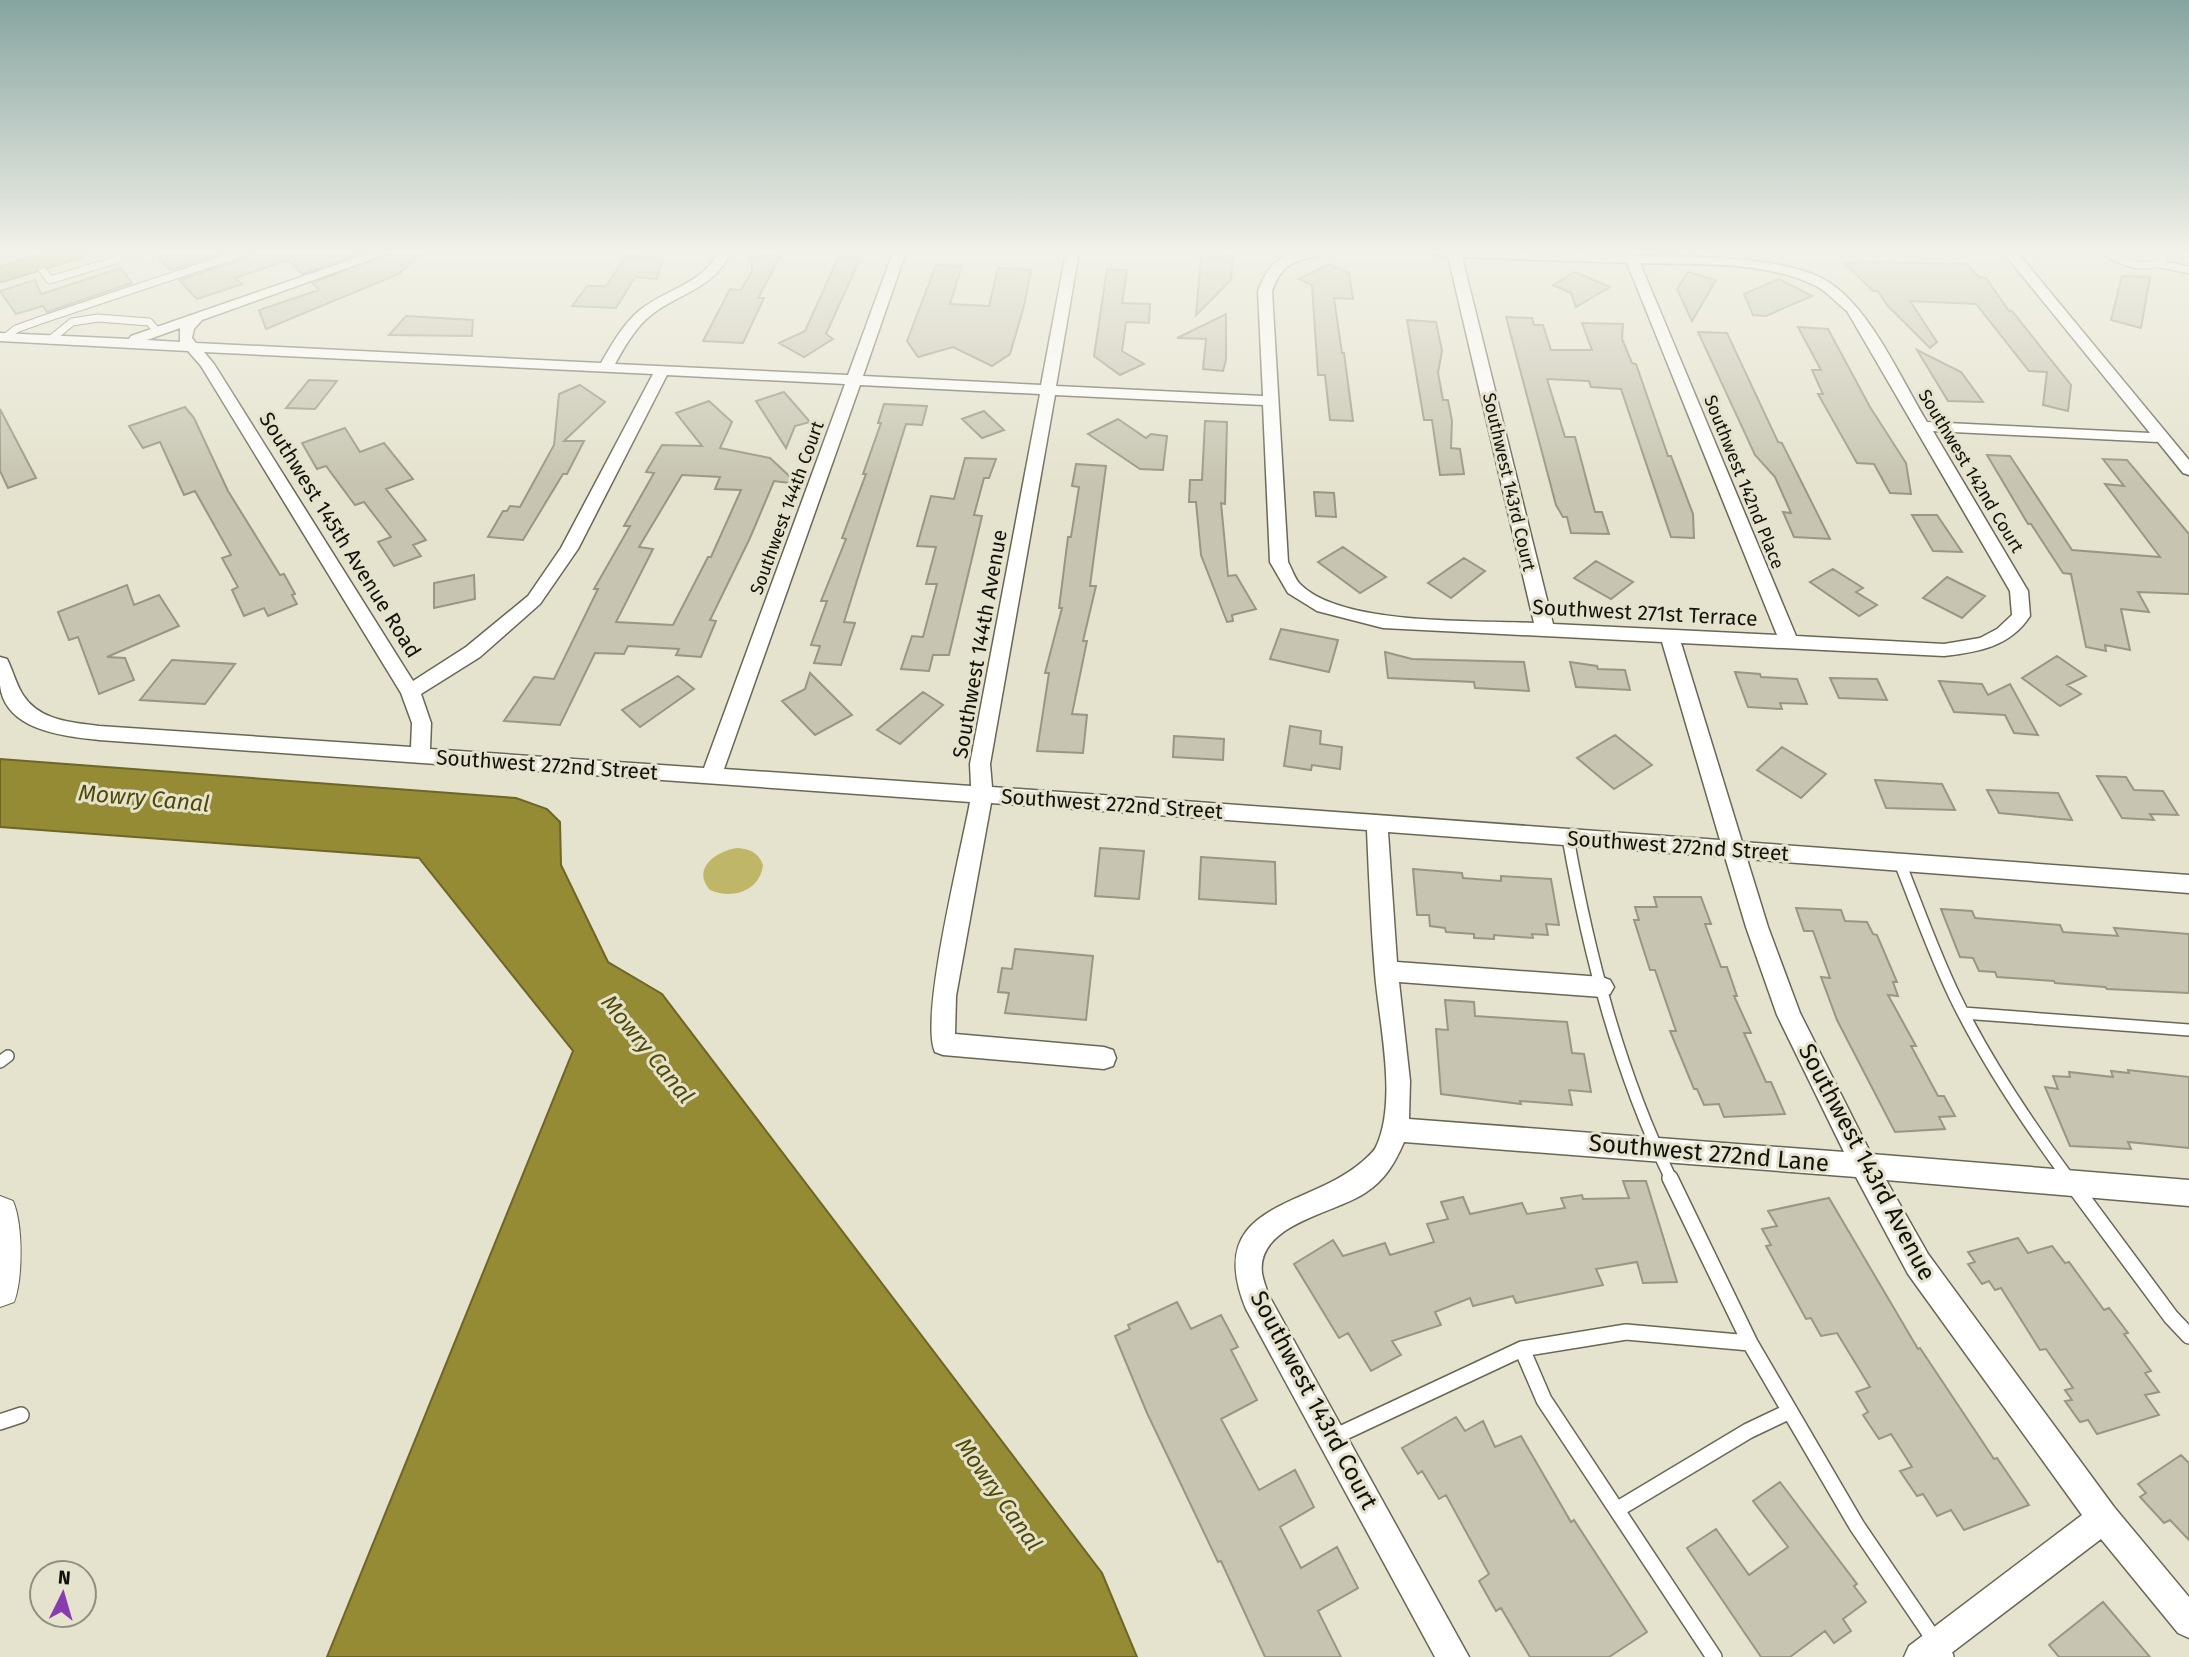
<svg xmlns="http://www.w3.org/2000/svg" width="2189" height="1657" font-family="'Fira Sans',sans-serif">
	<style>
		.green { fill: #bfb668 }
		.water { fill: #948b34; stroke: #6d6627; stroke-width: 2 }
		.building { fill: #c7c5b1; stroke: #999783; stroke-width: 2; fill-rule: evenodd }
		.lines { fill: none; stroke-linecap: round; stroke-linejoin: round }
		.lane-far2-casing { stroke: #696754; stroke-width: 9 }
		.lane-far1-casing { stroke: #696754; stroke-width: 14 }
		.lane-casing { stroke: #696754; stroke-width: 18 }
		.street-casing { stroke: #696754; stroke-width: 3 }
		.secondary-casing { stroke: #696754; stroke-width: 2 }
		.highway-casing { stroke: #726d3d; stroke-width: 3 }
		.lane-far2 { stroke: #fff; stroke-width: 7 }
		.lane-far1 { stroke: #fff; stroke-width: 11 }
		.lane { stroke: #fff; stroke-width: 15 }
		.street { fill: #fff; fill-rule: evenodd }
		.secondary { fill: #fff; fill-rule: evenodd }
		.highway { fill: #a69e59; fill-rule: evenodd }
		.labels { text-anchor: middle; stroke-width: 6; stroke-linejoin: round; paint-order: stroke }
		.far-street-label { font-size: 18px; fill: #12110a; stroke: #e5e3ce }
		.street-label { font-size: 21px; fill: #12110a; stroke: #e5e3ce }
		.water-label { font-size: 23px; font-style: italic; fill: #504903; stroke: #e5e3ce }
		.near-street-label { font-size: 24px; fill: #12110a; stroke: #e5e3ce }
	</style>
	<rect width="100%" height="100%" fill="#e5e3ce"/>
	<path class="green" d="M737,848C750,849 758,852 763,865C760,891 732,900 710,890C691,869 716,851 737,848Z"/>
	<path class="water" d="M0,759L516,798L547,809L560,822L561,865L608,962L662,994L1102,1573L1137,1657H327L573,1051L419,858L0,827Z"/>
	<path class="building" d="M174,252H226L170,270L158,257Z
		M251,252H365L302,274L288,260L235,278L242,284L197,299L179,280L247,258Z
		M395,252H422L399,274L266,329L259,310L319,290L312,283Z
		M763,252H783L758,298H764L743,343L703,341L730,289L741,290L752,271V258H760Z
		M1226,252H1233L1231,280L1196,315L1201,257L1219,259Z
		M626,256L663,258L657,279L635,277L616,308L572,306L587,286H606Z
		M838,258L860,259L826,334L833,339L804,357L779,343L805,331Z
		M1874,262L1967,264L1979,277L1986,278L2009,311H2012L2071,385L2068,411L2043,405L2047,372L2029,371L1976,304L1910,301L1937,342L1930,348L1887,305L1878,291H1873L1844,263Z
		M1330,264L1349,273L1353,299L1334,298L1342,353H1344L1353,421L1330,420L1325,375H1318L1312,285L1299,279Z
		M936,265L962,266L950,304L989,306L998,268L1031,270L1024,306L1010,354L992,366L953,347L918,357L907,341Z
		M121,268L132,283L47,312L43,306L16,314L0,291L35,280L41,294Z
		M1107,269L1127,270L1122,303L1150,304L1149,323L1126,322L1122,351L1144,364L1120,375L1094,356Z
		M1575,272L1610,287L1576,307L1571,293L1553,285Z
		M1688,272L1716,280L1692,321L1677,289Z
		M2122,276L2150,277L2141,328L2111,320Z
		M1779,279L1812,296L1766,316L1753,315L1744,294Z
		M1226,314V360L1223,371L1203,369L1206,339L1177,338Z
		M406,316L473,320L472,336L389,335Z
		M1506,317L1532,318L1534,325H1543L1551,350H1592L1582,323L1623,324L1622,339L1632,363L1636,364L1668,456H1671L1693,514L1694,538L1671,537L1621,389L1591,387L1589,381L1547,379L1565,437H1575L1595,512H1602L1609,534L1571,533L1567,517H1563L1556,505Z
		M1407,320L1436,322L1442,351L1438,373L1443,400H1448L1452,421L1451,448L1460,449L1464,474L1440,475L1432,420H1424Z
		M1798,327L1828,329L1870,407L1906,463L1911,494L1890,493L1874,464L1857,463L1818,394H1823L1812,370H1821Z
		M1698,332L1727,333L1778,442L1782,443L1830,539L1794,537L1783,512L1791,513L1775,477L1755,455Z
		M1917,350L1961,372L1983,402L1948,401Z
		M309,380L337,381L315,409L286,408Z
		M580,385L605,402L564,441H584L567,474H563L523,540L488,537L503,511H507L510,506L520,507L554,445L559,394Z
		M784,392L810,422L795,426L786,448L756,401Z
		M709,401L732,422L720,448L770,458L798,484L774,481L750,538L710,620L716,621L701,657L676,655L679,649L628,646L624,654L595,653L560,725L504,721L534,677L554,679L598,589H594L630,526H624L654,473L646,472L662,445L702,446L676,413ZM682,475L720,477L715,489L741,490L711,557H708L673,625L616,622L653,549L639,547Z
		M884,404L927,406L922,425L906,424L844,622L855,623L841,665L814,663L820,646L811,645L827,601H821L846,539L842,538L866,474H863L881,423H878Z
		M185,407L194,418L228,491L280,575L284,574L295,594L292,595L297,604L268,616L264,608L244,616L232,590L238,587L222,558L231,555L195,491L184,495L160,442L143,448L129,426Z
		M0,409L36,478L8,488L0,471Z
		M984,411L1004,430L982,438L962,419Z
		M1118,419L1146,438L1151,434L1167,436L1163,470L1140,469L1088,434Z
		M1205,421L1227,422L1225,504L1221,503L1228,576L1236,575L1256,609L1232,615L1233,621L1227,622L1201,555L1196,502H1189L1190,480H1202Z
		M345,428L360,452L384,443L413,479L386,489L426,540L413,545L421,556L394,566L378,542L391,537L364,502L355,505L326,466L317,469L302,443Z
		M1987,455L2010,456L2072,550L2160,557L2105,484L2124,486L2103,459L2127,460L2189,534V594L2138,592L2149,612L2121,609L2130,650L2105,645L2106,651L2086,647L2071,574L2063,573L2031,524H2028Z
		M965,458L996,459L989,478H984L974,515L982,516L949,655H933L929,671L901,669L912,636L923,637L937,584H926L936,547L917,546L931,496L954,499Z
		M1076,464L1106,466L1090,586H1096L1083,641H1087L1072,714L1087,715L1083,753L1037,751L1049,673H1045L1062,608H1059L1068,537H1071L1079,487L1072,486Z
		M1314,492L1334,493L1336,517L1316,516Z
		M1912,515H1937L1962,552L1933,551Z
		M1343,547L1386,577L1360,593L1318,562Z
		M1464,558L1485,571L1451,598L1428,583Z
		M1596,561L1633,582L1611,599L1574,578Z
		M1833,569L1863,588L1856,592L1877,605L1859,616L1810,582Z
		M474,575L475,599L434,608V583Z
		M1947,577L1985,596L1962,618L1923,598Z
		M127,585L134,605L159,595L179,626L107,657L125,658L134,680L99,694L78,637L69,640L58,612Z
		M1281,629L1338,640L1329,672L1270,659Z
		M1385,652L1412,659L1524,662L1529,691L1475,688L1474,682L1388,678Z
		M2057,656L2086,676L2067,685L2081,694L2060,706L2022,678Z
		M172,660L235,664L205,704L140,700Z
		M1570,662L1597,666L1598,669L1625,670L1630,690L1576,687Z
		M1735,672L1760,674L1761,677L1797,679L1807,704L1780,703L1782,709L1748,707Z
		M810,673L852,715L815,735L782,701L805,689Z
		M678,676L694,689L640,727L622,710Z
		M1830,678L1877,679L1887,700L1839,698Z
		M1939,681L1982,684L1988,695L2010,684L2038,735L2014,733L2005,715L1954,712Z
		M923,692L943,705L900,744L877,730Z
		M1290,726L1321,731L1320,744L1342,747L1340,769L1312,765L1311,770L1284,766Z
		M1615,735L1652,765L1614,789L1577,758Z
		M1174,736L1224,739L1223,760L1173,757Z
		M1782,747L1826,774L1801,798L1757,770Z
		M2097,776L2126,777L2134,790L2163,791L2178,815L2150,814L2154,820L2122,818Z
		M1875,780L1942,784L1955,810L1886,808Z
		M1987,790L2058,793L2072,820L1999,813Z
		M1100,848L1144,851L1139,899L1095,896Z
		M1201,857L1275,862L1276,904L1199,899Z
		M1413,869L1462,873L1463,878L1501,881V876L1551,879L1559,925L1546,924L1548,935L1532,934L1533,938L1494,935V939L1474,938V934L1446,932L1445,928L1430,926L1429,915H1417Z
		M1654,897H1701L1711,924H1705L1721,967H1727L1737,996H1734L1751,1033H1744L1766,1082H1771L1785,1114L1724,1117L1719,1104L1704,1105L1697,1089H1694L1670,1031H1676L1655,970H1650L1634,920H1639L1635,907H1657Z
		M1796,908L1841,910L1845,921L1867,922L1873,934L1877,935L1897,982H1893L1898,996L1888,995L1916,1046H1911L1938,1096H1944L1955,1116L1939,1117L1945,1129L1895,1132L1837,1020L1821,977L1830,978L1813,931H1804Z
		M1941,909L1972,911L1975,918L2060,925L2063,932L2118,936L2114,928L2189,934V993L2107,989L2105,987L2055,983L2054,981L1997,977L1995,972L1979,971L1973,958L1960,957Z
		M1015,949L1093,956L1086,1020L1005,1013L1009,993L998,992L1002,968L1012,969Z
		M1445,1000L1474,1002L1475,1016L1567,1022L1572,1053L1584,1054L1591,1092L1569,1090L1572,1105L1520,1101L1521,1104L1441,1094L1436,1029L1448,1030Z
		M2128,1070L2189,1077V1148L2128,1142L2131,1149L2070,1146L2045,1087L2058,1089L2053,1076L2070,1077L2069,1072L2113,1077L2111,1071L2129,1073Z
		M1623,1181H1646L1677,1282L1643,1283L1637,1262L1596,1269L1603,1285L1516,1303L1513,1296L1473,1306L1470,1298L1435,1312L1441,1325L1392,1341L1401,1355L1371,1371L1348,1333L1339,1338L1294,1264L1333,1240L1343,1256L1385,1243L1390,1255L1434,1242L1427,1224L1448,1219L1441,1202L1463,1197L1470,1214L1522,1203L1527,1214L1565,1208L1561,1198L1582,1195L1583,1199L1629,1198Z
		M1829,1198L1918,1349L1920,1348L1994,1459L1997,1458L2029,1505L1964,1530L1951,1510L1937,1516L1923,1494L1917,1496L1900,1471L1912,1467L1891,1434L1879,1439L1863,1415L1868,1412L1856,1392L1870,1387L1837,1333L1821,1336L1811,1318L1806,1319L1766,1246L1771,1245L1762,1229L1777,1226L1768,1211Z
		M2018,1238L2028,1253L2052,1246L2065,1263L2069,1262L2104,1310L2109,1308L2128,1333L2124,1334L2151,1371L2145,1373L2159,1392L2145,1395L2159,1415L2097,1434L2088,1420L2080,1422L2065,1401L2072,1400L2065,1390L2073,1388L2046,1349L2040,1350L2001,1288L1995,1290L1989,1281L1982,1284L1968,1264L1975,1262L1968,1252Z
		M1177,1302L1191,1329L1221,1315L1238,1347L1231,1350L1257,1400L1221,1419L1259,1490L1295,1470L1314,1507L1280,1527L1301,1568L1337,1547L1358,1588L1318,1611L1341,1657H1265L1221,1561L1218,1562L1147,1413L1115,1336L1130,1329L1128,1325Z
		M1456,1417L1465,1431L1483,1421L1495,1447L1521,1436L1571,1522L1574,1520L1647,1632L1609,1657H1530L1501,1608L1496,1611L1479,1581L1489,1574L1446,1495L1439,1499L1422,1471L1418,1474L1402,1448Z
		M2181,1455L2189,1463V1540L2170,1520L2164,1523L2140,1497L2146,1493L2138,1484Z
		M1780,1482L1857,1584L1854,1586L1866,1602L1843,1619L1851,1631L1834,1643L1825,1631L1790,1657H1761L1687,1548L1716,1529L1749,1575L1788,1547L1753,1501Z
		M2103,1602L2150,1657H2059L2049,1645Z"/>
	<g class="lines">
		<g class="lane-far2-casing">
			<path id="lane-far2" d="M2010,252H2103
				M2107,252C2124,264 2143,270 2163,261L2159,252
				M134,254L142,252
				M37,263L50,280L119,259
				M2160,264L2189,270
				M6,337L16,329L41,320L245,252
				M50,340L72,322L98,318L149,322L157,331"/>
		</g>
		<g class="lane-far1-casing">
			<path id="lane-far1" d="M1568,838C1589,955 1619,1072 1671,1179
				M1900,863C1918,908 1934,954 1955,997C1986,1061 2027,1122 2069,1179
				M1963,1013L2189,1030
				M0,1062L8,1056"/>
		</g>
		<g class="lane-casing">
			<path id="lane" d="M1670,1178L1750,1343L1857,1526L1946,1657
				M2068,1178L2171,1317L2189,1336
				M1522,1349L1544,1400L1714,1657
				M0,1422L21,1415
				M1334,1437L1522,1349L1626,1332L1750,1343
				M1618,1509L1748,1431L1790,1411"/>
		</g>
		<g class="street-casing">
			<path id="street" d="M373,252H392L202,320L194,329L192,338L196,343L601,363C612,344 623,324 640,310C666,289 703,284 718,252H730C716,288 679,293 651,315C635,328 625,346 615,364L848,375L893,252H906L863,376L1041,385L1066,252H1079L1056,386L1263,396L1258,291C1272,254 1288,252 1324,252L1323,255C1294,262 1283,261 1272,291L1288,562C1292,569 1295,580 1301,585C1343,626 1477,620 1534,623L1448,256L1435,255L1434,252C1507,252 1579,253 1652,256C1701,257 1789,256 1830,283C1871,310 1901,379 1927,422L2150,433L2003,252H2017L2189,460V475L2183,473L2158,442L1933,431L2028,591L2030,616C2010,647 1978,652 1944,656L1681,643L1742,842L2189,875V893L1747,859L1768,927L1800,1013L1871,1154L2189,1180V1206L1886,1180L1928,1254L2114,1507L2189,1597V1638L2178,1633L2101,1539L1946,1657H1904L1909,1646L2082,1515L1908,1274L1856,1177L1404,1142C1395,1163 1385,1180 1365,1193C1336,1213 1256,1224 1262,1273C1263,1280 1266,1287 1268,1294L1469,1657H1435L1246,1309C1202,1202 1308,1209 1362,1162C1367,1157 1373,1153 1376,1147C1398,1101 1379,1023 1375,973C1371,926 1369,878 1367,830L991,803L956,996L955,1034L1104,1047L1113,1050L1116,1058L1113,1066L1104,1069L943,1055L935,1052C919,1018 962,847 970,802L99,740C64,736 5,731 0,685C0,676 0,666 0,657L7,659C13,671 16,684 23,695C40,721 71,722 99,726L411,747L412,723L401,693L201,366L188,351L0,341V333L129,339L131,336ZM1462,257L1627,263L1777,635L1553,624ZM1640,263C1695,265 1768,260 1818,287C1828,293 1838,304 1847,311L2010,591L2012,615L1997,629L1980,638L1944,644L1796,636ZM180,328V342L147,340ZM204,352L653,374L561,548L528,596L466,647L413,681L214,364ZM667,375L845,384L704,768L430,749L431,723L421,694L480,657L540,604L578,549ZM860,385L1040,394L970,764L971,786L724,769ZM1055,395L1263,405L1270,562L1288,593L1317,611L1383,628L1662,642L1720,840L992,787L990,764ZM1388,832L1725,857L1746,927L1777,1015L1844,1152L1409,1119L1410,1081L1399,982L1602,997L1610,994L1614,987L1610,980L1602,977L1397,962Z"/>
		</g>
		<g class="secondary-casing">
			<path id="secondary" d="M0,1196L13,1201C23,1224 23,1279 14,1302L0,1307Z"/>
		</g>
		<g class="highway-casing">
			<path id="highway" d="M50,252H86L82,257L0,282V267Z"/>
		</g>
		<use href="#lane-far2" class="lane-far2"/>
		<use href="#lane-far1" class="lane-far1"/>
		<use href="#lane" class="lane"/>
		<use href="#street" class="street"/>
		<use href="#secondary" class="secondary"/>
		<use href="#highway" class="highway"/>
	</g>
	<linearGradient id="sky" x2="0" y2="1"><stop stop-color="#86a4a0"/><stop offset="0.52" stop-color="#f3f2e9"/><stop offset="1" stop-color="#f3f2e9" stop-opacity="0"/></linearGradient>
	<rect width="2189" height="484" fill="url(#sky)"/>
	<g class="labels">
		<g class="far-street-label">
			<text transform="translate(1971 471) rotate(59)" y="6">Southwest 142nd Court</text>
			<text transform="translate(1509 482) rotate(77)" y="6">Southwest 143rd Court</text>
			<text transform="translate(1744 482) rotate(68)" y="6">Southwest 142nd Place</text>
			<text transform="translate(787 508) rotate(-70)" y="6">Southwest 144th Court</text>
		</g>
		<g class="street-label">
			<text transform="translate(340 535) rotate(58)" y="7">Southwest 145th Avenue Road</text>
			<text transform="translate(1645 613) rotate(3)" y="7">Southwest 271st Terrace</text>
			<text transform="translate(980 644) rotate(-80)" y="7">Southwest 144th Avenue</text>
			<text transform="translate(547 765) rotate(4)" y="7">Southwest 272nd Street</text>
			<text transform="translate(1112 804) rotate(4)" y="7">Southwest 272nd Street</text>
			<text transform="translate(1678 846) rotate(4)" y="7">Southwest 272nd Street</text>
		</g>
		<g class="water-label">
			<text transform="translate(144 798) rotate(5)" y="8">Mowry Canal</text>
			<text transform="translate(648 1049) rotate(51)" y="8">Mowry Canal</text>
			<text transform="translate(999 1494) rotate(55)" y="8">Mowry Canal</text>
		</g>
		<g class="near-street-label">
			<text transform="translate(1709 1153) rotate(5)" y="8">Southwest 272nd Lane</text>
			<text transform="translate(1867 1162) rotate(62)" y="8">Southwest 143rd Avenue</text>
			<text transform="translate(1314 1400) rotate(62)" y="8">Southwest 143rd Court</text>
		</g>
	</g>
	<g transform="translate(63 1594) rotate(5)"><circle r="33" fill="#e5e3ce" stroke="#918f80" stroke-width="2"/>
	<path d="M0-5L12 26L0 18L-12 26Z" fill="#883cad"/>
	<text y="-10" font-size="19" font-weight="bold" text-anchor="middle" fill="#12110a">N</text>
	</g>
</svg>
